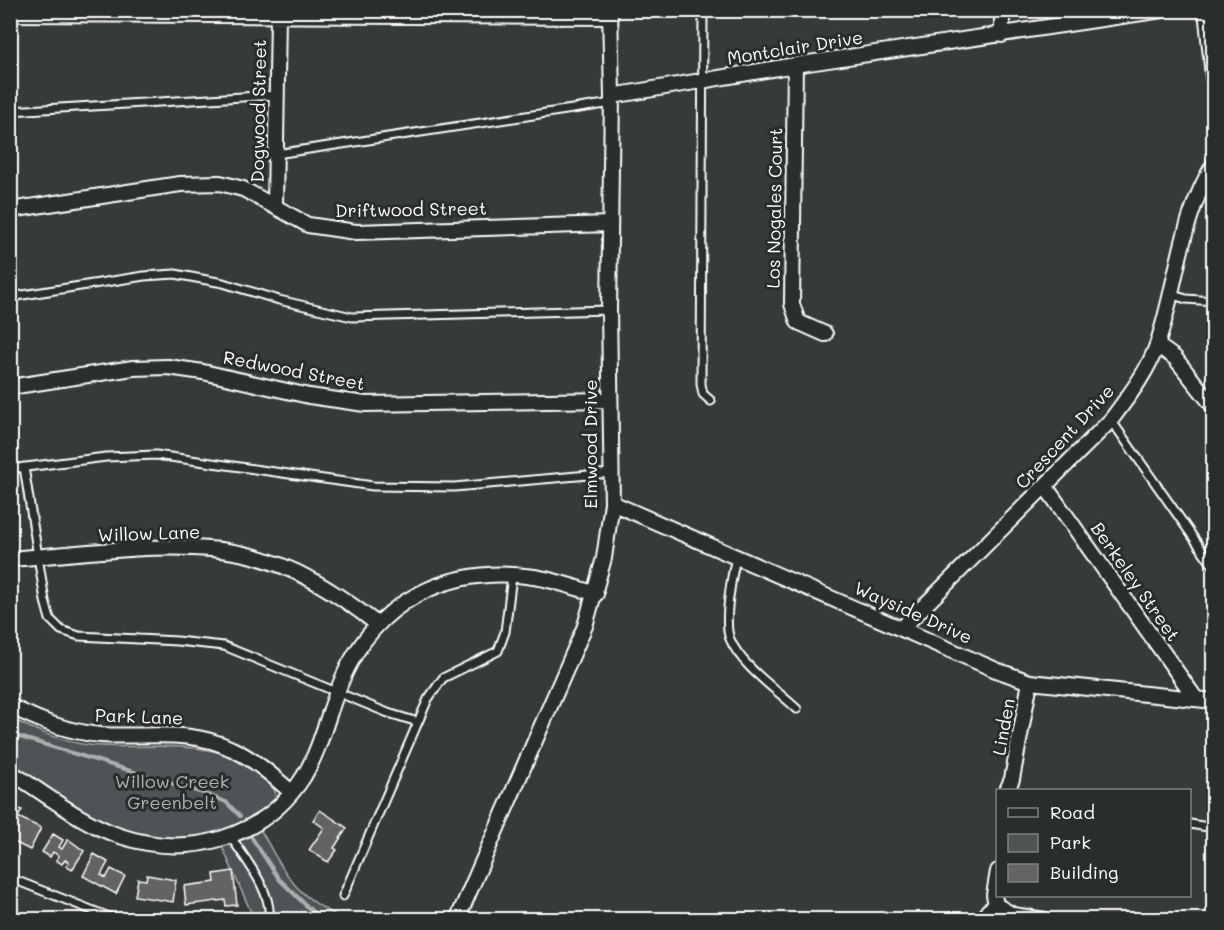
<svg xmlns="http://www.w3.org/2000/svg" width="1224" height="930" font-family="Mali,sans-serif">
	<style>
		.green { fill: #505354; stroke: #a8a9aa; stroke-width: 1.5 }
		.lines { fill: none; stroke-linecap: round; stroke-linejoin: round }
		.stream { stroke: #adaeaf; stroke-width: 4 }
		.building { fill: #636465; stroke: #fff; stroke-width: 1.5 }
		.service-casing { stroke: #fff; stroke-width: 11 }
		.minor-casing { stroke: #fff; stroke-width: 18 }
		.service { stroke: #2a2d2e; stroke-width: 7 }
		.minor { stroke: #2a2d2e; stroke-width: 14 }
		.labels { text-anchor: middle; stroke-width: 6; stroke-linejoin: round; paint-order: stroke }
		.street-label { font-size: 18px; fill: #fff; stroke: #2a2d2e }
		.park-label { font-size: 18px; fill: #b0b2b2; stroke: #2a2d2e }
	</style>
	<rect width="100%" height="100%" fill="#373a3b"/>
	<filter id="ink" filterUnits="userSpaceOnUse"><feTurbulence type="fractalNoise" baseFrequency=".0167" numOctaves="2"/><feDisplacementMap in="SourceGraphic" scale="12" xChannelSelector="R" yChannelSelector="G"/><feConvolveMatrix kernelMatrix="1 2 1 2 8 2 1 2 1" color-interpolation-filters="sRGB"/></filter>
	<g filter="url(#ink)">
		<path class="green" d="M10,718C35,730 61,742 89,745C150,752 232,729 275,791C278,805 263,811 253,817C283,866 287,893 344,919H254L217,835C200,838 180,842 162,841C110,838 56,790 11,766Z"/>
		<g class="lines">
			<path class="stream" d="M10,734L203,793L226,802L240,816
				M252,838L279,879L321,920"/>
		</g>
		<path class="building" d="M10,805L22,810L18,817L41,828L30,850L10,840Z
			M320,810L347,828L334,848L337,850L328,862L309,850L324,828L313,820Z
			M53,834L63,840L59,847L62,849L68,839L84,851L72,870L66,866L69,862L65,860L62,864L56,860L59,856L53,852L50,857L42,852Z
			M94,854L108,862L101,875L106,878L111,869L125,876L116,894L83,876Z
			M233,871L237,905L226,906L225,900L186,905L184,886L215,882L214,874Z
			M147,875L176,880L173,902L135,896L138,879L146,880Z
			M31,914L44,920H18L19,916L29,919Z"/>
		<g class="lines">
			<g class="service-casing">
				<path id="service" d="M703,10L701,384L703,394L711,401
					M10,111L277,95
					M276,154L612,103
					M1170,294L1186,299L1214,301
					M10,297L144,276L175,274L223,283L279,300L352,317L609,310
					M1111,420L1214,567
					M24,467L45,601L50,619L61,630L79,636L177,641L224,646L388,713L418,722
					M10,469L106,457L156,455L373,486L454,487L611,473
					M736,557C732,575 723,622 730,639C741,666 776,689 797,709
					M1190,824L1214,828
					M231,837C245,859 273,892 269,920
					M10,878L117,920
					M343,896L428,699L443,678L498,651L505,632L512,576"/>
			</g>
			<g class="minor-casing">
				<path id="minor" d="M1002,10V35
					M1206,10L1214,85
					M10,14L610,17
					M795,65L792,304L798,322L825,334
					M612,96L795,65L1162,10
					M275,206L278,16
					M10,210L180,184L220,183L243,189L308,225L356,232L609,224
					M1157,345L1175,358L1214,407
					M10,387L133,368L168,367L203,372L309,396L365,404L609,400
					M1045,486L1196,699
					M612,503L996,670L1030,682L1214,701
					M10,559C80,554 177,539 244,554C295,565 337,593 377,624
					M902,628L1111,420C1128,397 1147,373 1157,345C1177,286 1180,218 1214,164
					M10,706C40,721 68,732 101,735C146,738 190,728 232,749C254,759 273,776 291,792
					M10,772C45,793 81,823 120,836C188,859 264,839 304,776C325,741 330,699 350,663C388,593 458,566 534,577C555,580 576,588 596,594
					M1007,790L1012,779L1030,682
					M996,905L1013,915L1045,920
					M996,905L994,895L998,871
					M457,920L585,626L604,558L612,503L609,310L612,96L610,10
					M986,920L988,911L996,905"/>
			</g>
			<use href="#service" class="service"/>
			<use href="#minor" class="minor"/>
		</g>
	</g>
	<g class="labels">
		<g class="street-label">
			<text transform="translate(795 48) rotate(-9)" y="6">Montclair Drive</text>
			<text transform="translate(259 111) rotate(-89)" y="6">Dogwood Street</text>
			<text transform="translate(775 208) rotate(-89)" y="6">Los Nogales Court</text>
			<text transform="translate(411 210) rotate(-1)" y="6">Driftwood Street</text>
			<text transform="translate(294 371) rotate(11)" y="6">Redwood Street</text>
			<text transform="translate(1065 437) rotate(-47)" y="6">Crescent Drive</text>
			<text transform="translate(591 444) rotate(-90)" y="6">Elmwood Drive</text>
			<text transform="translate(149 534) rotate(-2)" y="6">Willow Lane</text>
			<text transform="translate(1135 582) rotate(55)" y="6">Berkeley Street</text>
			<text transform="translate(913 613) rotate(24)" y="6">Wayside Drive</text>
			<text transform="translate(139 717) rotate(2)" y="6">Park Lane</text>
			<text transform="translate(1004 727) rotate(-80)" y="6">Linden</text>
		</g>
		<g class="park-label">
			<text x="172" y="788">Willow Creek<tspan x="172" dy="21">Greenbelt</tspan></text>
		</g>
	</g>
	<rect width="1224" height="930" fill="none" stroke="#2a2d2e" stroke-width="36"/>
	<rect x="18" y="18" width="1188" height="894" fill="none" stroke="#fff" stroke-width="2" filter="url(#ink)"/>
	<rect x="996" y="789" width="195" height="108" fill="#2a2d2e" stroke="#7f8182" stroke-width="1.5"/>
	<rect x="1008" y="808" width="30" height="9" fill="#2a2d2e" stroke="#7f8182" stroke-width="1.5"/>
	<text x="1050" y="819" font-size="18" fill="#ffffff">Road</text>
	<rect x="1008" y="834" width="30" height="18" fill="#505354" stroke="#7f8182" stroke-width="1.5"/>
	<text x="1050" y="849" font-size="18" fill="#ffffff">Park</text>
	<rect x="1008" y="864" width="30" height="18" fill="#636465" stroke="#7f8182" stroke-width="1.5"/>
	<text x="1050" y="879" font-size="18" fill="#ffffff">Building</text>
</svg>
